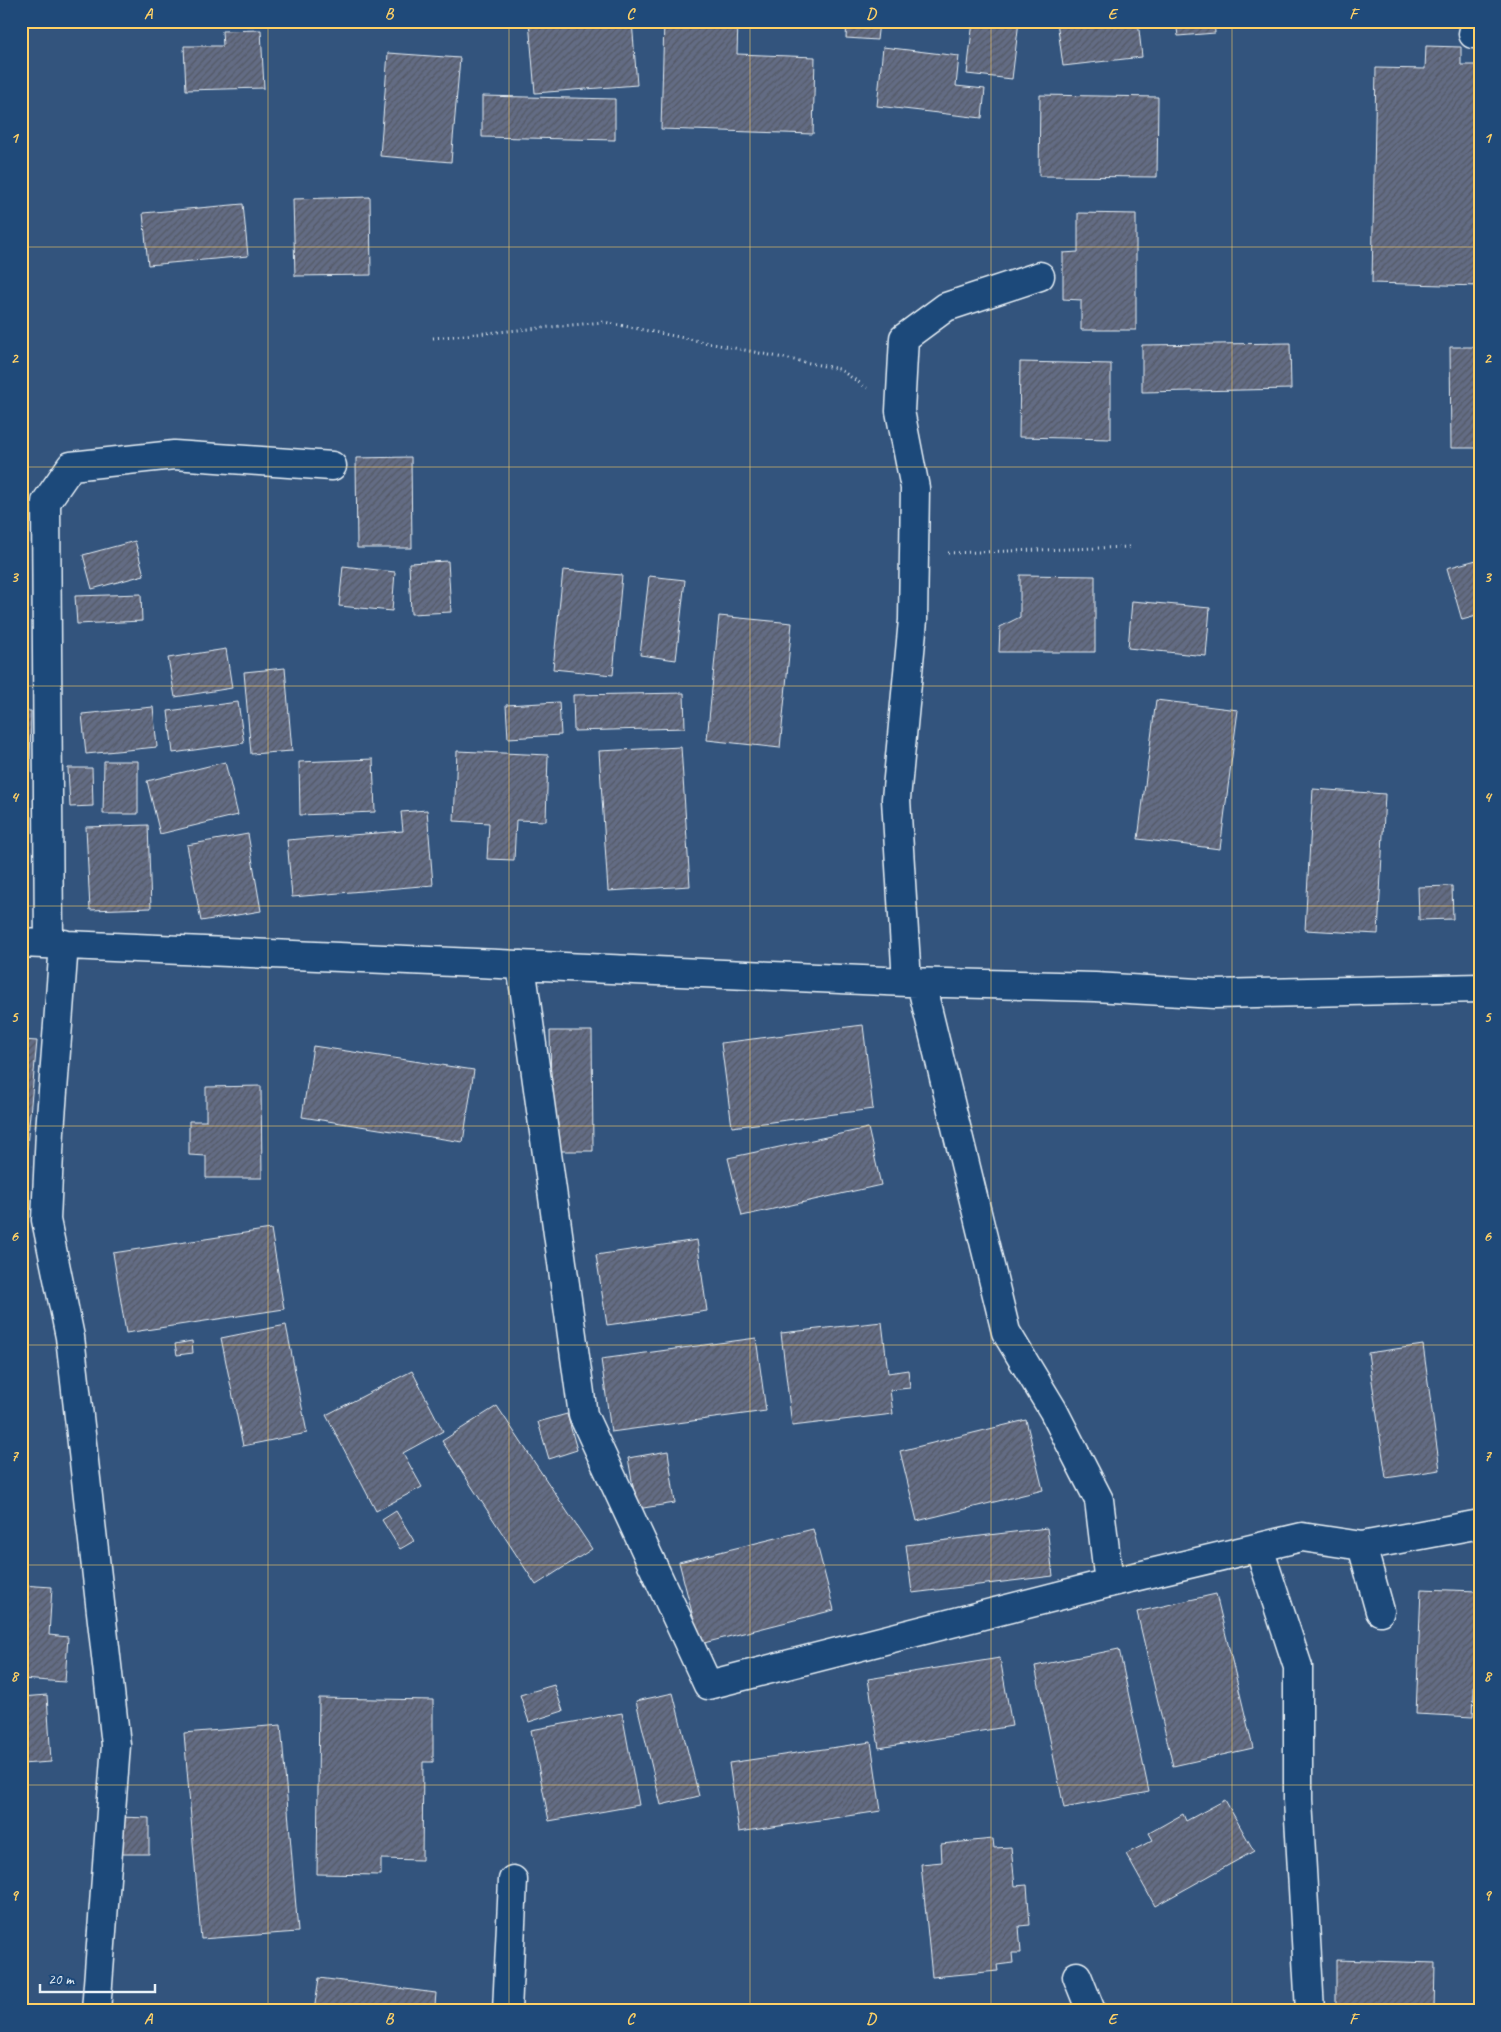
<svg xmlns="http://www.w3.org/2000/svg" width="1501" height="2032" font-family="Caveat,sans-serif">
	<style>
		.building { fill: url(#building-hatch); stroke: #e8f1f8 }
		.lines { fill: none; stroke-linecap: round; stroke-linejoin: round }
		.street-casing { stroke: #e8f1f8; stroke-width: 31 }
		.path { stroke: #e8f1f8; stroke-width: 3; stroke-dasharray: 1 4; stroke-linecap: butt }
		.street { stroke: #1f4a7a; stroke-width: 28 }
		.grid { fill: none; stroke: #ffd166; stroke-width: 1; stroke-opacity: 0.55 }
		.neatline { fill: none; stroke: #ffd166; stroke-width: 2 }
		.grid-label { font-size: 16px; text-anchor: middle; font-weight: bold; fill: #ffd166 }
	</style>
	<defs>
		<pattern id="building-hatch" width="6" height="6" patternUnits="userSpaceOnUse" patternTransform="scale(1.25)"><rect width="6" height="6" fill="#636c84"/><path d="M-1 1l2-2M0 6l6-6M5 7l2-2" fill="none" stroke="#535864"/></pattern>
	</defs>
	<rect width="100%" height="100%" fill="#33547d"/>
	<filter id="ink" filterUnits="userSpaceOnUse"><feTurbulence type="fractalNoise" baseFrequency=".02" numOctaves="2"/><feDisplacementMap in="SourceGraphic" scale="10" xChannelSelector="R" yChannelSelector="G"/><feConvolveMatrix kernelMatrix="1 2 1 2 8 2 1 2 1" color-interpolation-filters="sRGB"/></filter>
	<g filter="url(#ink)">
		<path class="building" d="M529,21H632L637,85L535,93Z
			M664,21H738L737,54L815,57L813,134L661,129Z
			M847,21H913L912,25L879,22L877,40L846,38Z
			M973,21H1019L1012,79L967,74Z
			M1057,21H1138L1142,57L1063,66Z
			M1176,21H1214L1215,33L1178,36Z
			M261,30L264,88L186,90L184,46H223L222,31Z
			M1426,46L1461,47V65H1480V286L1372,283L1376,68L1425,69Z
			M883,47L959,56L956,86L985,89L982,118L877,106Z
			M388,53L460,58L451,162L380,156Z
			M1040,95L1158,97L1157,177L1039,176Z
			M482,96L615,99V140L482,137Z
			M370,197L371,275L295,276L293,199Z
			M243,204L248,256L148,265L143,213Z
			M1078,213L1136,214V330H1081V300L1063,299V253L1078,252Z
			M1290,343L1291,389L1142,392V345Z
			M1450,347H1480V448H1451Z
			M1020,362L1111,364V439L1019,437Z
			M411,457L412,548H357L356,458Z
			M135,541L144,575L92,589L83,555Z
			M1480,559V615L1462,620L1447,568Z
			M448,561L451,612L411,614L409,563Z
			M343,566L395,572L392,611L339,606Z
			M563,570L622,575L613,675L553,669Z
			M1020,575L1095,576V652H999L1000,627L1020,617Z
			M649,576L685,580L676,660L640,655Z
			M141,594L142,621L77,624L75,596Z
			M1132,601L1210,608L1206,656L1128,648Z
			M719,616L792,623L780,748L707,740Z
			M226,649L232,688L175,697L168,658Z
			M285,668L292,751L251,754L244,672Z
			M684,693L685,728L574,731L573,695Z
			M1156,700L1238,710L1220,849L1138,839Z
			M238,702L244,743L173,753L168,711Z
			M559,702L561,735L508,738L506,705Z
			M153,707L157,747L86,754L82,714Z
			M21,711H31L30,771L21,770Z
			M681,747L690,886L608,891L599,751Z
			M457,751L548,755L546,821L516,820L514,860L487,859L489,823L454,821Z
			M373,759L375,812L300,815L299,762Z
			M104,761H138V814H103Z
			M225,762L238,815L160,834L147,781Z
			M68,768H92L93,806L70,807Z
			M1313,789L1385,794L1378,934L1305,930Z
			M427,810L433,885L292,897L287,840L403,831L401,812Z
			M148,825L151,908L90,910L86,827Z
			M248,834L261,911L201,921L187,845Z
			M1452,886L1453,919L1419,920L1418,887Z
			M863,1025L873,1109L732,1127L721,1043Z
			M550,1031H592L593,1151H552Z
			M21,1040L37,1041L26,1156H21Z
			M313,1046L474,1070L463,1142L302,1117Z
			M261,1086L262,1178H206V1156L189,1155V1121H206V1087Z
			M868,1128L881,1185L742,1216L728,1158Z
			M271,1229L284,1309L126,1333L113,1253Z
			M697,1240L707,1311L607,1325L596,1255Z
			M882,1322L888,1373L908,1370L910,1388L890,1390L893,1414L792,1426L781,1333Z
			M286,1325L307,1433L243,1446L221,1338Z
			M756,1338L766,1411L611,1432L601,1359Z
			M192,1341L193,1353L177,1355L175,1344Z
			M1423,1345L1440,1470L1386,1478L1368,1353Z
			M412,1371L443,1431L403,1453L422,1487L376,1511L326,1415Z
			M497,1406L592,1549L536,1585L442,1441Z
			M567,1414L577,1450L549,1459L538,1422Z
			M1026,1420L1043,1490L917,1521L900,1451Z
			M668,1451L675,1503L637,1509L628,1458Z
			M396,1511L414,1541L400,1549L382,1520Z
			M1047,1528L1053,1576L912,1593L906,1545Z
			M813,1529L834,1610L700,1644L679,1562Z
			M21,1585L52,1587L49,1635L68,1637L65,1682L21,1679Z
			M1421,1589L1478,1591L1473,1717L1416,1714Z
			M1216,1594L1253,1748L1173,1766L1137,1612Z
			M1119,1649L1149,1792L1064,1808L1035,1666Z
			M1000,1658L1012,1726L879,1748L868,1679Z
			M554,1685L563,1711L529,1722L520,1695Z
			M673,1693L699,1796L661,1805L636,1701Z
			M47,1695L51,1762L21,1764V1697Z
			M319,1698L433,1700V1762H423L422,1860L381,1859V1875L317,1874Z
			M622,1713L639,1805L549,1821L531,1730Z
			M281,1725L298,1932L201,1939L184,1733Z
			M871,1742L881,1811L739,1832L729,1763Z
			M1225,1800L1254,1851L1155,1906L1126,1854L1153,1840L1149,1833L1183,1814L1186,1821Z
			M119,1817L149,1818V1854H119Z
			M993,1839L994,1848L1011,1847L1015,1886L1027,1885L1030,1925L1019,1926L1021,1953H1012L1013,1963L997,1965L998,1971L932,1977L921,1864L942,1862L941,1844Z
			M1336,1960L1435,1963L1434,2011H1336Z
			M319,1978L436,1993L435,2005L455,2007V2011H314Z"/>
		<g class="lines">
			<g class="street-casing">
				<path id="street" d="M1473,34L1476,21
					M21,943L907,982L1095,987L1215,994L1480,988
					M49,944L46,502L71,466L174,455L332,466
					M64,944L50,1131L46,1220L70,1337L116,1745L96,2011
					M521,965L583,1415L708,1685L1109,1583L1302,1537L1362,1546
					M907,982L896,799L913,620L915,488L900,411L904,338L946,307L1040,276
					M921,983L1006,1332L1053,1410L1099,1500L1109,1583
					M1259,1548L1298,1667V1800L1310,2011
					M1380,1611L1362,1546L1480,1524
					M1077,1976L1091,2011
					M507,2011L513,1880"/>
			</g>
			<path class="path" d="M433,338L604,322L839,369L867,388
				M948,553L1129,547"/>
			<use href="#street" class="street"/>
		</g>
	</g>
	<path class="grid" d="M268,21V2011M509,21V2011M750,21V2011M991,21V2011M1232,21V2011M21,247H1480M21,467H1480M21,686H1480M21,906H1480M21,1126H1480M21,1345H1480M21,1565H1480M21,1785H1480"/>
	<rect width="1501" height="2032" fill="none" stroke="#1f4a7a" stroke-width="55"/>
	<path d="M40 1984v8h115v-8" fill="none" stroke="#e8f1f8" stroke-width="2.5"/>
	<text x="48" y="1984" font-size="15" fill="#e8f1f8" stroke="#1f4a7a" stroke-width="4" paint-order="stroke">20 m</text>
	<rect x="28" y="28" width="1446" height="1976" class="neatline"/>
	<g class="grid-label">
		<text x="148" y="19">A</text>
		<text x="389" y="19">B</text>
		<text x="630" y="19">C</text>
		<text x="871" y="19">D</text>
		<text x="1112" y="19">E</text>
		<text x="1353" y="19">F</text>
		<text x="14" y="143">1</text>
		<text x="1487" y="143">1</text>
		<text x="14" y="363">2</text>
		<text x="1487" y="363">2</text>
		<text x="14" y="582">3</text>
		<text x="1487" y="582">3</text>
		<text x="14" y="802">4</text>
		<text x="1487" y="802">4</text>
		<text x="14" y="1022">5</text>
		<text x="1487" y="1022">5</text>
		<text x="14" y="1241">6</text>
		<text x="1487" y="1241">6</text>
		<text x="14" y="1461">7</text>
		<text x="1487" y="1461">7</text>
		<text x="14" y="1681">8</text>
		<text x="1487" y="1681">8</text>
		<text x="14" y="1900">9</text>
		<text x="1487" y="1900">9</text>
		<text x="148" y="2024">A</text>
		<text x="389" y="2024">B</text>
		<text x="630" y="2024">C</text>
		<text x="871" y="2024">D</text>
		<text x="1112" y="2024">E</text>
		<text x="1353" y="2024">F</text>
	</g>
</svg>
